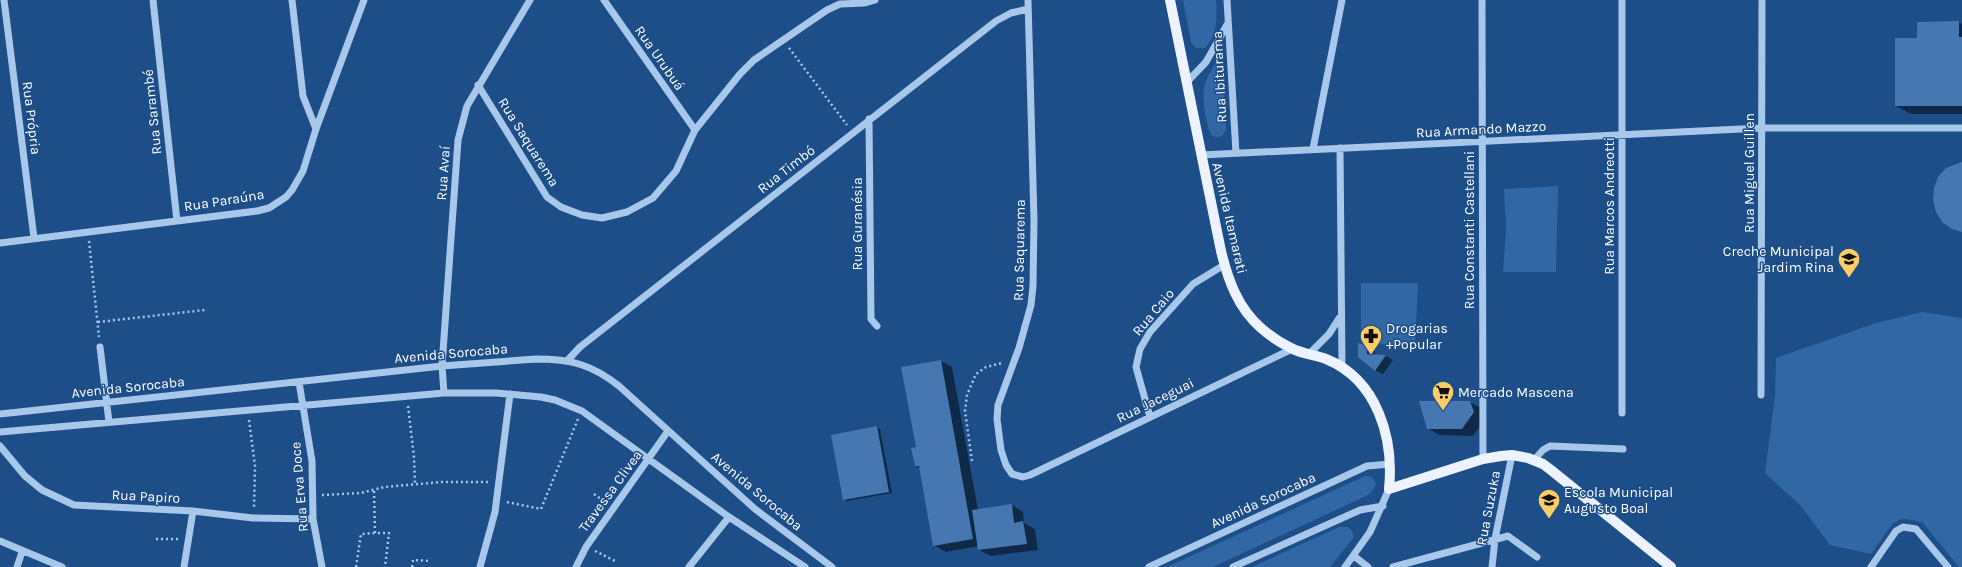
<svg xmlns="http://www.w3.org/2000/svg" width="1962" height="567" font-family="Karla,sans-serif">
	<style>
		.green { fill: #3167a5 }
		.shadow { fill: #0007 }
		.building { fill: #4677b0 }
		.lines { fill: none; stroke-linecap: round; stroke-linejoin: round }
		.path { stroke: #a7c7eb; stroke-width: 2.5; stroke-dasharray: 2 3; stroke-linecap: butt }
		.minor { stroke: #a7c7eb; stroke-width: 7 }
		.major { stroke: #ecf3fe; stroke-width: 10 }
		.labels { text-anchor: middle; stroke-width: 3; stroke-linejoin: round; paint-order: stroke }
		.street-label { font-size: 14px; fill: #fff; stroke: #1d4e88 }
		.poi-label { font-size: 14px; fill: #fff; stroke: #1d4e88; text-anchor: start }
	</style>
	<rect width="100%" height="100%" fill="#1d4e88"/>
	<path class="green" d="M1183,0H1216C1217,17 1218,35 1205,48H1196L1191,42Z
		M1223,55L1226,130L1222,136C1219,137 1216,138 1213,136C1206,131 1202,95 1204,87C1207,76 1214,66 1219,56Z
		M1558,186L1556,272H1503L1506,229L1504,189Z
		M1361,283H1418L1415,346L1373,344L1361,341Z
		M1922,312L1962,318V567H1959L1923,523L1913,520L1902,519L1893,523L1871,554L1830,545L1801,506L1765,473L1775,396L1776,358L1876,323Z
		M1365,476L1372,477L1376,484L1371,493L1366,496L1213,567H1167Z
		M1339,527H1348L1352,531L1354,537L1330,567H1252Z"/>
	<path class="shadow" d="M1959,22L1962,24V114H1911L1896,106L1918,39Z
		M1359,344L1375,351V355L1386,356L1393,360L1383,374L1375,370Z
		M941,361L952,367L978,510L1012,505L1023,512L1024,523L1035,529L1038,550L991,556L979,550V546L946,552L934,545L920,468L916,466L917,448Z
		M1470,402L1481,408L1485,419L1473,436L1439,435L1428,428Z
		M877,427L880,429L892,493L847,501L844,499Z"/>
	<path class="building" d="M1959,21V37H1962V106H1895V38H1917V22Z
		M1962,162V232L1952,229L1942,222L1936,212L1933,200L1934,188L1938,177L1946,168Z
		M1358,343L1367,345V354L1386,355L1375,371L1358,357Z
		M941,360L973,539L933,546L919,466H915L911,448L916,447L901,367Z
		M1419,401H1470L1474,412L1462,429H1427Z
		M877,426L889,492L843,500L831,435Z
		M1012,504L1014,523L1023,521L1027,544L978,550L972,510Z"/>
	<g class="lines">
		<path class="path" d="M789,48L847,125
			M89,241L99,337
			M98,322L205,310
			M408,406L414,457L415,484
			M249,420L255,466L254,509
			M972,461L965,411L967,395L976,374L986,367L1002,363
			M374,491L375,533H389L385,567
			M594,494L605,502
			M322,495L361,493L384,487L442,482H490
			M507,502L541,509L578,419
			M156,539H179
			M595,551L615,561
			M356,567L361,534L375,533
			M412,567L413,560L430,561"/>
		<path class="minor" d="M4,0L34,238
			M153,0L177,221
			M292,0L303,96L316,129
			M604,0L695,130
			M1028,0L1034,220L1033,286L1031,305L1019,348L998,405L997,419L1001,450L1006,465L1012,474L1023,477L1030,475L1292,349
			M1227,0L1236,153
			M1482,0L1483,459
			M1622,0V413
			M1186,83L1206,62L1228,23
			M478,85L547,197L561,207L582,215L602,218L627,212L653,198L676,171L695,130L740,74L754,60L827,10L840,4L865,3L875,0
			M869,119L871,319L877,326
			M1340,148L1342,367
			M1313,149L1342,0
			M1201,155L1762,128H1962
			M0,243L257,211L269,208L286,197L292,190L303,171L316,129L364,0
			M100,347L109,422
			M1309,354L1329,334L1340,317
			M567,361L580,347L996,21L1011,13L1028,9
			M299,382L312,461L313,519L322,567
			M444,393L442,366L458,140L467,106L530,0
			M1761,395L1762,0
			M0,414L442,366L536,359C570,359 591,364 619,386L755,509L832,567
			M1150,417L1136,367L1140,349L1150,332L1193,284L1224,265
			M0,432L444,393H496L541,397L555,400L582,411L729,517L805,567
			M0,446L25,476L42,490L74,505L193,511L253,518L313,519
			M1534,460L1543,450L1550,446L1623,449
			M0,541L62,567
			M1354,556L1368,567
			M17,567L22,552
			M184,567L193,511
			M480,567L495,512L510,394
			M576,567L586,547L668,431
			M689,567L729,517
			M1149,567L1367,466L1390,464
			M1233,567L1360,510L1383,506
			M1345,567L1370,532L1389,489
			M1393,567L1508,536L1537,557
			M1492,567L1495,539L1512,455
			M1871,567L1896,531L1903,527L1916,529L1948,567"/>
		<path class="major" d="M1170,0L1221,251C1228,280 1238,308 1261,328C1270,336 1281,343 1291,348C1302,354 1315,355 1326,359C1378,380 1394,439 1389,489L1483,459L1501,456L1512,455L1528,458L1543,464L1551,470L1671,567"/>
	</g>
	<defs>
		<g id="school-pin" transform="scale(1.15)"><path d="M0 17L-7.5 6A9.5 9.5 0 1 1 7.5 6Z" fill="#fbcd65" stroke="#1d4e88"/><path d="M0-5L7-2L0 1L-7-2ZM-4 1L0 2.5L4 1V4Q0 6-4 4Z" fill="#111"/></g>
		<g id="pharmacy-pin" transform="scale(1.15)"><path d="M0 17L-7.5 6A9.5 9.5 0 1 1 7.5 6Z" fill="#fbcd65" stroke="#1d4e88"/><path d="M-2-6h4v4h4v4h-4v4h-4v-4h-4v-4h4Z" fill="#111"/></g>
		<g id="supermarket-pin" transform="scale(1.15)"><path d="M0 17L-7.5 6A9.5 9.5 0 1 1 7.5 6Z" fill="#fbcd65" stroke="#1d4e88"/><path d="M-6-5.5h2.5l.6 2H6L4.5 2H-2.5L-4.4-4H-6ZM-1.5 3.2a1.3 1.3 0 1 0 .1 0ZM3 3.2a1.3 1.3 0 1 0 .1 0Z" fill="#111"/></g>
	</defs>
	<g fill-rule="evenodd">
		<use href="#school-pin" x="1849" y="259"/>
		<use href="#pharmacy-pin" x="1371" y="336"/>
		<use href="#supermarket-pin" x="1443" y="392"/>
		<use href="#school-pin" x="1549" y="500"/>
	</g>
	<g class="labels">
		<g class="street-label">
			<text transform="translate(660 58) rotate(55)" y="5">Rua Urubuá</text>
			<text transform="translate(1219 77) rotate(-93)" y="5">Rua Ibiturama</text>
			<text transform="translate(152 112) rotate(-96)" y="5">Rua Sarambé</text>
			<text transform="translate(32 118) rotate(83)" y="5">Rua Própria</text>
			<text transform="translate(1481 129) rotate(-3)" y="5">Rua Armando Mazzo</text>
			<text transform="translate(529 142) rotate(58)" y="5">Rua Saquarema</text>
			<text transform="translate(786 169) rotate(-38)" y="5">Rua Timbó</text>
			<text transform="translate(443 173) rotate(-86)" y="5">Rua Avaí</text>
			<text transform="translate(1749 173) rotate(-90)" y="5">Rua Miguel Guillen</text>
			<text transform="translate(224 200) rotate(-9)" y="5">Rua Paraúna</text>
			<text transform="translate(1609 206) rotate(-90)" y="5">Rua Marcos Andreotti</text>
			<text transform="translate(1230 218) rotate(77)" y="5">Avenida Itamarati</text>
			<text transform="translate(857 224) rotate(-90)" y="5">Rua Guranésia</text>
			<text transform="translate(1469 230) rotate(-90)" y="5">Rua Constanti Castellani</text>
			<text transform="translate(1019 250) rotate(-89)" y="5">Rua Saquarema</text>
			<text transform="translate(1153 312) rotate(-50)" y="5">Rua Caio</text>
			<text transform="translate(451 353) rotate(-5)" y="5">Avenida Sorocaba</text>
			<text transform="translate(128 387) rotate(-6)" y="5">Avenida Sorocaba</text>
			<text transform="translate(1155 400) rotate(-26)" y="5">Rua Jaceguai</text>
			<text transform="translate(299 487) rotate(-95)" y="5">Rua Erva Doce</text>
			<text transform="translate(610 491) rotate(-54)" y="5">Travessa Clivea</text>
			<text transform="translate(757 491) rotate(40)" y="5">Avenida Sorocaba</text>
			<text transform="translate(146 496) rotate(3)" y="5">Rua Papiro</text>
			<text transform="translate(1263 500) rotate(-25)" y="5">Avenida Sorocaba</text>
			<text transform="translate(1488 508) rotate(-79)" y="5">Rua Suzuka</text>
		</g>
		<g class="poi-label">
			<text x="1834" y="256" text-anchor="end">Creche Municipal<tspan x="1834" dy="16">Jardim Rina</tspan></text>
			<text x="1386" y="333">Drogarias<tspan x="1386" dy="16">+Popular</tspan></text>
			<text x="1458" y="397">Mercado Mascena</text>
			<text x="1564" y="497">Escola Municipal<tspan x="1564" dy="16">Augusto Boal</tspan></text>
		</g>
	</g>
</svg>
